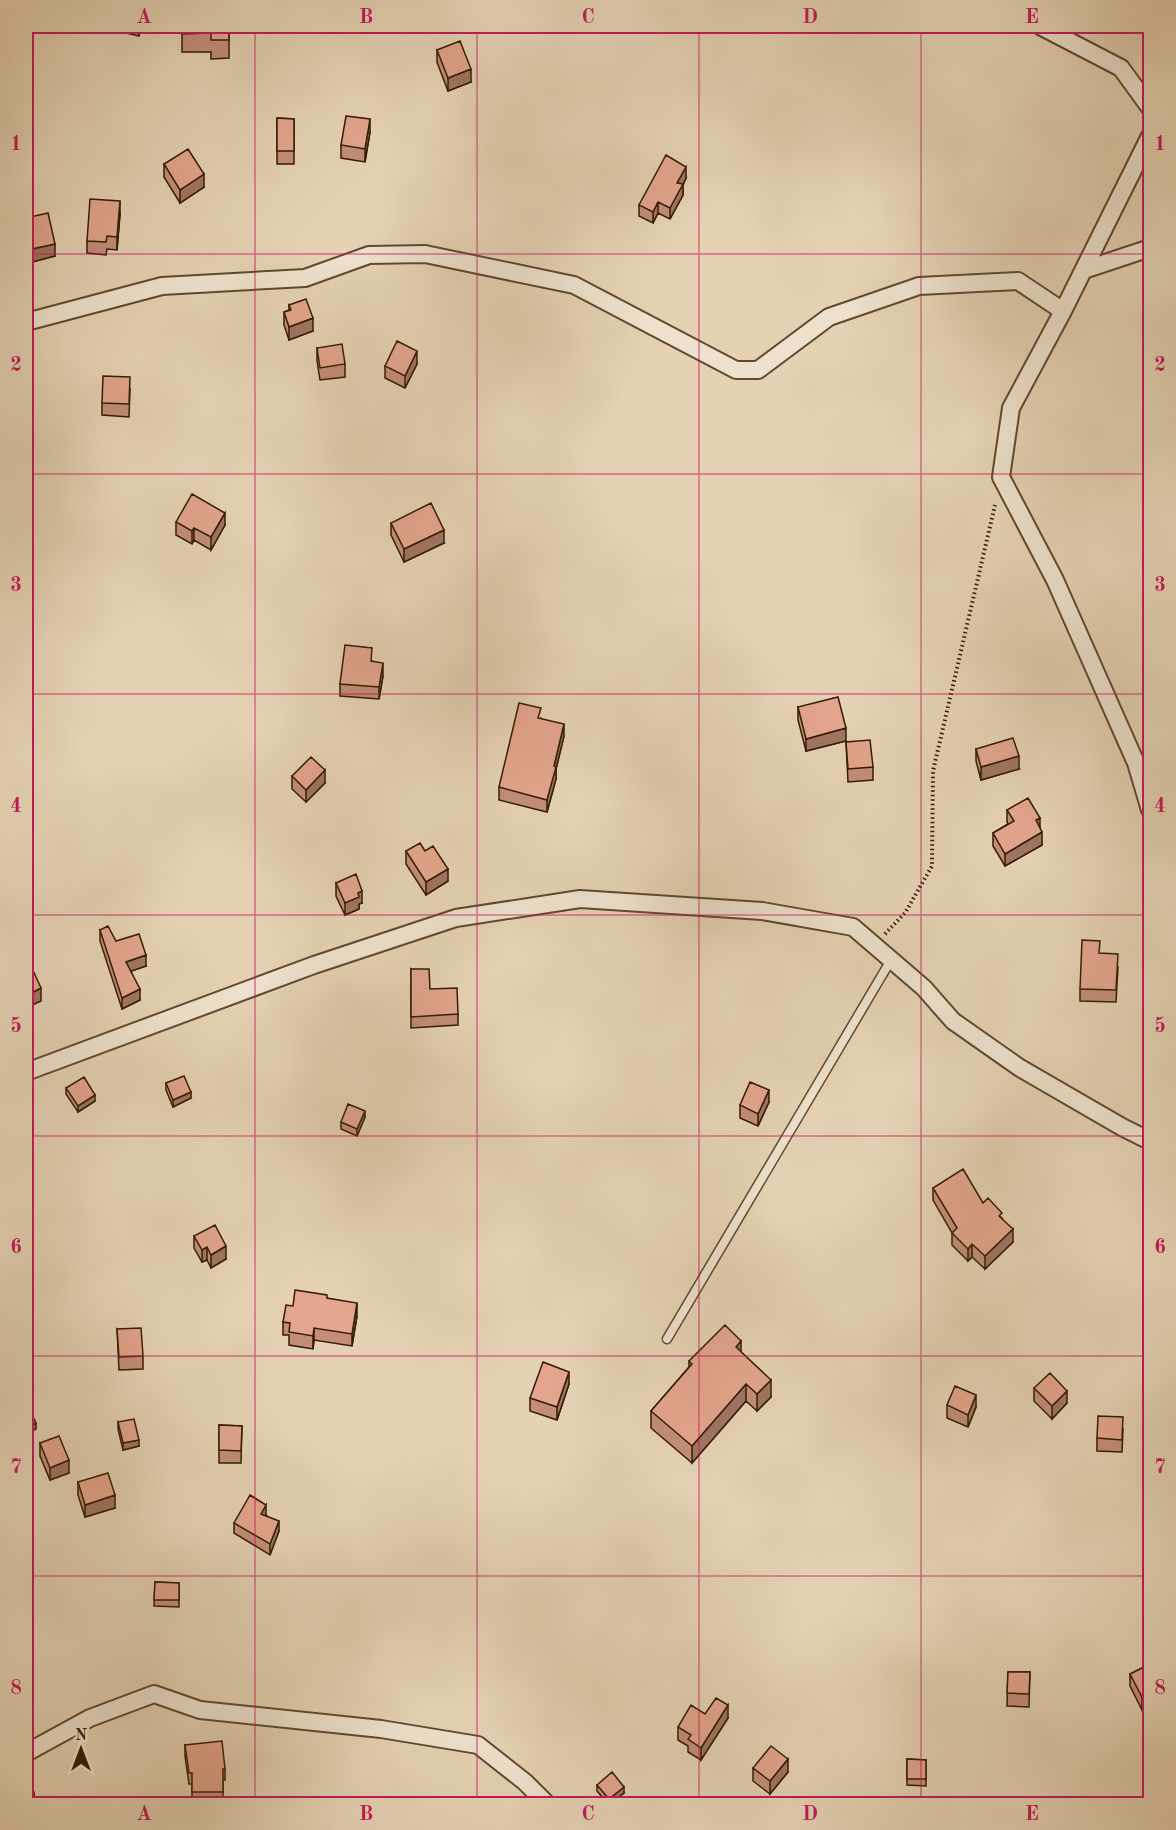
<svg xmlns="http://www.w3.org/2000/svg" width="1176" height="1830" font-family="'Old Standard TT',serif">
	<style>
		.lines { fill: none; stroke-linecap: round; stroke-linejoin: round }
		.lane-casing { stroke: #60492e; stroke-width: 11 }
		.street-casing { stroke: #60492e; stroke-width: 20 }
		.path { stroke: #331b01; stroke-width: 4; stroke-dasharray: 1.5 3; stroke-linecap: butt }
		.lane { stroke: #eee2ce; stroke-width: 8 }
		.street { stroke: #eee2ce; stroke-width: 16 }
		.wall { fill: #c38e79; stroke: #331b01; stroke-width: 1.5 }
		.shaded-wall { fill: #9f7463; stroke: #331b01; stroke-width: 1.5 }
		.building { fill: #e3a58d; stroke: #331b01; stroke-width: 1.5 }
		.grid { fill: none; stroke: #c2185b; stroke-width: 1.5; stroke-opacity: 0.55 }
		.neatline { fill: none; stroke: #c2185b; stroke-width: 2 }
		.grid-label { font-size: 20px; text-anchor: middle; font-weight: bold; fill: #c2185b }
	</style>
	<rect width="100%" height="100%" fill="#e5d2b4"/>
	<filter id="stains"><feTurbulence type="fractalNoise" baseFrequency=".00333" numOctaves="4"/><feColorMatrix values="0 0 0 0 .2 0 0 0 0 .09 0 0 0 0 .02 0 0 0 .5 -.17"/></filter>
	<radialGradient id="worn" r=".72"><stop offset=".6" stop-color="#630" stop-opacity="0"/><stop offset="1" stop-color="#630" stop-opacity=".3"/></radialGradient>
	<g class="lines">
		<g class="lane-casing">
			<path id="lane" d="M667,1339L891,960"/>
		</g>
		<g class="street-casing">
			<path id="street" d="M1040,26L1121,68L1150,108
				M1150,136L1063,311L1011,408L1001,477L1055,580L1136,763L1150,810
				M1084,270L1150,248
				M26,322L162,286L305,278L369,255L425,254L574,285L736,370H758L829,317L919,286L1018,281L1063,311
				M26,1072L314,965L456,918L580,899L762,911L853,927L924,988L953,1021L1020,1068L1122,1127L1150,1141
				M26,1753L90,1718L154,1694L200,1710L381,1729L478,1745L525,1782L547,1804"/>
		</g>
		<path class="path" d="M885,934L905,913L932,866L933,771L995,505"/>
		<use href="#lane" class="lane"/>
		<use href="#street" class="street"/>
	</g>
	<path class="wall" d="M98,26H141L139,36Z
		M182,26H229V58L211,59V52H182Z
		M437,50L471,82L448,91L437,62Z
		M277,118L294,119V164H277Z
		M370,132L365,162L341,158V145Z
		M164,164L204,187L180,203L164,177Z
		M686,178L683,185V195L670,219L658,213L653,223L639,216V205Z
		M120,214L117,250L107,249L106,255L87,253V241Z
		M26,218L55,256L32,262L28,247L26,248Z
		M289,305L313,331L289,340L284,325V312L289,310Z
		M317,348L345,364V377L320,380L317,361Z
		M417,364L405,388L385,378V366Z
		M130,389L129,417L102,415V403Z
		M176,522L225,525L211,550L194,540L192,544L176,535Z
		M391,523L444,543L404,562L391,535Z
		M372,661L383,676L379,699L340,696V684Z
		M798,707L846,741L806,751L798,720Z
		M541,718L564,736L556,769V779L547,812L499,800V787Z
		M846,742L873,767V780L848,782Z
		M976,749L1019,769L981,780L976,761Z
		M292,776L325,783L306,802L292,789Z
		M1007,810L1040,827L1042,845L1005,866L993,846V833L1008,824L1007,822Z
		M406,851H425L448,881L426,895L406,864Z
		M336,883L362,903L359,904V909L345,915L336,896Z
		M100,930L116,941L146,966L131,971L140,1000L122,1009L100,941Z
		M1118,967L1116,1002L1080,1001V989Z
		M411,969L430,989L458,1014V1025L411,1028Z
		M166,1083L191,1098L173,1107L166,1090Z
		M66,1088L95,1101L78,1112L66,1094Z
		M769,1102L758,1126L740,1118V1105Z
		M365,1117L357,1136L341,1129V1122Z
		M933,1188L983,1203L1002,1218L1013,1242L985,1269L972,1257L968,1261L952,1245V1233L933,1200Z
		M194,1236L226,1259L211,1268L207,1260L202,1262L194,1248Z
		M327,1298L357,1316L352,1346L314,1340L313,1349L289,1345V1335H283V1322L293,1306Z
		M117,1329L143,1356V1369L119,1370Z
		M741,1352L771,1397L757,1411L746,1401L692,1463L651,1428V1411L689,1367V1361Z
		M569,1384L557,1420L530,1411V1398Z
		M1034,1388L1067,1403L1052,1419L1034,1401Z
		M947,1405L976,1407L968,1427L947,1418Z
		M118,1422L139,1446L123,1450L118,1429Z
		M219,1425L242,1426L241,1463H219Z
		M1123,1429L1122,1452L1097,1451V1438Z
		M40,1443L69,1473L50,1480L40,1456Z
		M78,1482L115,1508L85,1517L78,1495Z
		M266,1515L279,1531L270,1555L234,1533V1523Z
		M155,1582L179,1583V1607L154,1606Z
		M1148,1665L1142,1710L1130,1686V1674Z
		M1008,1672H1030L1029,1707L1007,1706Z
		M705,1714L728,1718L701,1760L688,1752V1746L678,1740V1727Z
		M185,1745L225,1769V1780H223V1802L192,1803V1784H189L185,1756Z
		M907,1759L926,1760V1786L907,1785Z
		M753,1768L788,1772L770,1794L753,1781Z
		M597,1785L624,1793L610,1804H608L597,1791Z"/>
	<path class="shaded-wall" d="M139,26H141L139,36Z
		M471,69V82L448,91V78Z
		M370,119V132L365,162V149Z
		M686,167V178L683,185V195L670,219V208L677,183Z
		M204,174V187L180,203V190Z
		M120,201V214L117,250V237Z
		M658,202V213L653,223V212Z
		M26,235H28V247L26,248Z
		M55,244V256L32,262V249Z
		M313,318V331L289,340V327Z
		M417,351V364L405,388V376Z
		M225,513V525L211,550V537Z
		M194,528V540L192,544V531Z
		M444,530V543L404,562V549Z
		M383,663V676L379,699V687Z
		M564,724V736L556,769V779L547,812V800L554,766Z
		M846,728V741L806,751V739Z
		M1019,756V769L981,780V767Z
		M325,770V783L306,802V790Z
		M1040,818V830L1036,820Z
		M1042,832V845L1005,866V854Z
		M448,869V881L426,895V882Z
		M362,891V903L359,904V909L345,915V903L358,893Z
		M146,955V966L126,973V962Z
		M41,988V1001L26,1008V996Z
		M140,989V1000L122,1009V998Z
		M769,1090V1102L758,1126V1114Z
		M191,1092V1098L173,1107V1100Z
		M95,1095V1101L78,1112V1106Z
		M365,1111V1117L357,1136V1129Z
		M29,1204V1217L26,1220V1207Z
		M1013,1229V1242L985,1269V1256Z
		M972,1244V1257L968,1261V1249Z
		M226,1246V1259L211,1268V1255Z
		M207,1247V1260L202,1262V1250Z
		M357,1303V1316L352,1346V1334Z
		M314,1328V1340L313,1349V1336Z
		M741,1341V1358L736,1347Z
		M569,1372V1384L557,1420V1407Z
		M771,1380V1397L757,1411V1394Z
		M746,1384V1401L692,1463V1446Z
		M1067,1391V1403L1052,1419V1406Z
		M976,1395V1407L968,1427V1415Z
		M36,1423V1429L26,1434V1428Z
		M139,1440V1446L123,1450V1443Z
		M69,1460V1473L50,1480V1468Z
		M115,1495V1508L85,1517V1505Z
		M266,1505V1515L261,1524V1514Z
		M279,1521V1531L270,1555V1544Z
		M1150,1693V1706L1142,1710V1697Z
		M728,1705V1718L701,1760V1748Z
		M788,1759V1772L770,1794V1781Z
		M624,1787V1793L609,1804V1799Z"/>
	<path class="building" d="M182,26H229V40H211V33L182,34Z
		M460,41L471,69L448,78L437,50Z
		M346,116L370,119L365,149L341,145Z
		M277,118L294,119V151H277Z
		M188,149L204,174L180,190L164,164Z
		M666,155L686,167L677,183L683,184L670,208L658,202L653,212L639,205Z
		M90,199L120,201L117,237L107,236L106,242L87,241Z
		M48,213L55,244L32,249L28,235H26V218Z
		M306,299L313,318L289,327L284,312L291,310L289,305Z
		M397,341L417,351L405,376L385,366Z
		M342,344L345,364L320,368L317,348Z
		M103,376L130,377L129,404L102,403Z
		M192,494L225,513L211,537L194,528L192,531L176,522Z
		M431,503L444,530L404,549L391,523Z
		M345,645L372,648L371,661L383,663L379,687L340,684Z
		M838,697L846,728L806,739L798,707Z
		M519,703L541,708L538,718L564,724L554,766L556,767L547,800L499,787Z
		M1013,738L1019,756L981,767L976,749Z
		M870,740L873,767L848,769L846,742Z
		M311,757L325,770L306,790L292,776Z
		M1028,798L1040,818L1036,820L1042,832L1005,854L993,833L1014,821L1007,810Z
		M420,843L425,851L433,846L448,869L426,882L406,851Z
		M356,874L362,891L358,893L359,897L345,903L336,883Z
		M108,926L116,941L139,934L146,955L126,962L140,989L122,998L100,930Z
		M1082,940L1100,941L1099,953L1118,954L1116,990L1080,989Z
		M30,964L41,988L26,996V966Z
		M411,969H429L430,989L457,988L458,1014L411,1017Z
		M184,1076L191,1092L173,1100L166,1083Z
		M84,1077L95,1095L78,1106L66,1088Z
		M750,1082L769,1090L758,1114L740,1105Z
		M348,1104L365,1111L357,1129L341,1122Z
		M963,1169L983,1203L988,1198L1002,1213L999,1216L1013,1229L985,1256L972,1244L968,1249L952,1233L957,1228L933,1188Z
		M215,1225L226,1246L211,1255L207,1247L202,1250L194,1236Z
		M295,1290L327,1295V1298L357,1303L352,1334L314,1328L313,1336L289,1332L290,1323L283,1322L286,1305L293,1306Z
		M725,1325L741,1341L736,1347L771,1380L757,1394L746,1384L692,1446L651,1411L692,1364L689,1361Z
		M141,1328L143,1356L119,1357L117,1329Z
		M543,1362L569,1372L557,1407L530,1398Z
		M1050,1373L1067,1391L1052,1406L1034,1388Z
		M955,1386L976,1395L968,1415L947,1405Z
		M26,1403L36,1423L26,1428Z
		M1098,1416L1123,1417L1122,1440L1097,1438Z
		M134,1419L139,1440L123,1443L118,1422Z
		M219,1425L242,1426L241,1451L219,1450Z
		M59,1436L69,1460L50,1468L40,1443Z
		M108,1473L115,1495L85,1505L78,1482Z
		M250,1495L266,1505L261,1514L279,1521L270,1544L234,1523Z
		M155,1582L179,1583V1600H154Z
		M1148,1665L1150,1669V1693L1142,1697L1130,1674Z
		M1008,1672H1030L1029,1694L1007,1693Z
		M716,1698L728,1705L701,1748L688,1739L691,1735L678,1727L691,1705L705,1714Z
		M222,1741L225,1769H223V1792H192V1773H189L185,1745Z
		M771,1746L788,1759L770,1781L753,1768Z
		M907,1759L926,1760V1779H907Z
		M612,1772L624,1787L609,1799L597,1785Z
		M34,1792L35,1804H26V1793Z"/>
	<path class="grid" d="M255,26V1804M477,26V1804M699,26V1804M921,26V1804M26,254H1150M26,474H1150M26,694H1150M26,915H1150M26,1136H1150M26,1356H1150M26,1576H1150"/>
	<rect width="1176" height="1830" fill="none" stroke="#e5d2b4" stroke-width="66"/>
	<g transform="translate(81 1749)" stroke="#eee2ce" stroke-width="4.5" paint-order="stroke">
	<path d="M0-4.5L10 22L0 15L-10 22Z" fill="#331b01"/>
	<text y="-9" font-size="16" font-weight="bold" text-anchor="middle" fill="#331b01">N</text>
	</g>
	<rect x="33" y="33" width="1110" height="1764" class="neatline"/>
	<g class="grid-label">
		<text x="144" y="23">A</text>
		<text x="366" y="23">B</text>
		<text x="588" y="23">C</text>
		<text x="810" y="23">D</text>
		<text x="1032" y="23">E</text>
		<text x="16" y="150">1</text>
		<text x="1160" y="150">1</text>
		<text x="16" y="371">2</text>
		<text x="1160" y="371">2</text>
		<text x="16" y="591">3</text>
		<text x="1160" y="591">3</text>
		<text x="16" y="812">4</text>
		<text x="1160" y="812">4</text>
		<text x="16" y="1032">5</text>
		<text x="1160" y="1032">5</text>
		<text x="16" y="1253">6</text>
		<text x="1160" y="1253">6</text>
		<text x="16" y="1473">7</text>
		<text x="1160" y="1473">7</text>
		<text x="16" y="1694">8</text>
		<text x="1160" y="1694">8</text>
		<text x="144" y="1820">A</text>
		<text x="366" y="1820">B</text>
		<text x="588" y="1820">C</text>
		<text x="810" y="1820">D</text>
		<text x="1032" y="1820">E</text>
	</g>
	<rect width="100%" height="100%" filter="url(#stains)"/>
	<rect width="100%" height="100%" fill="url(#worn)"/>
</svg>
